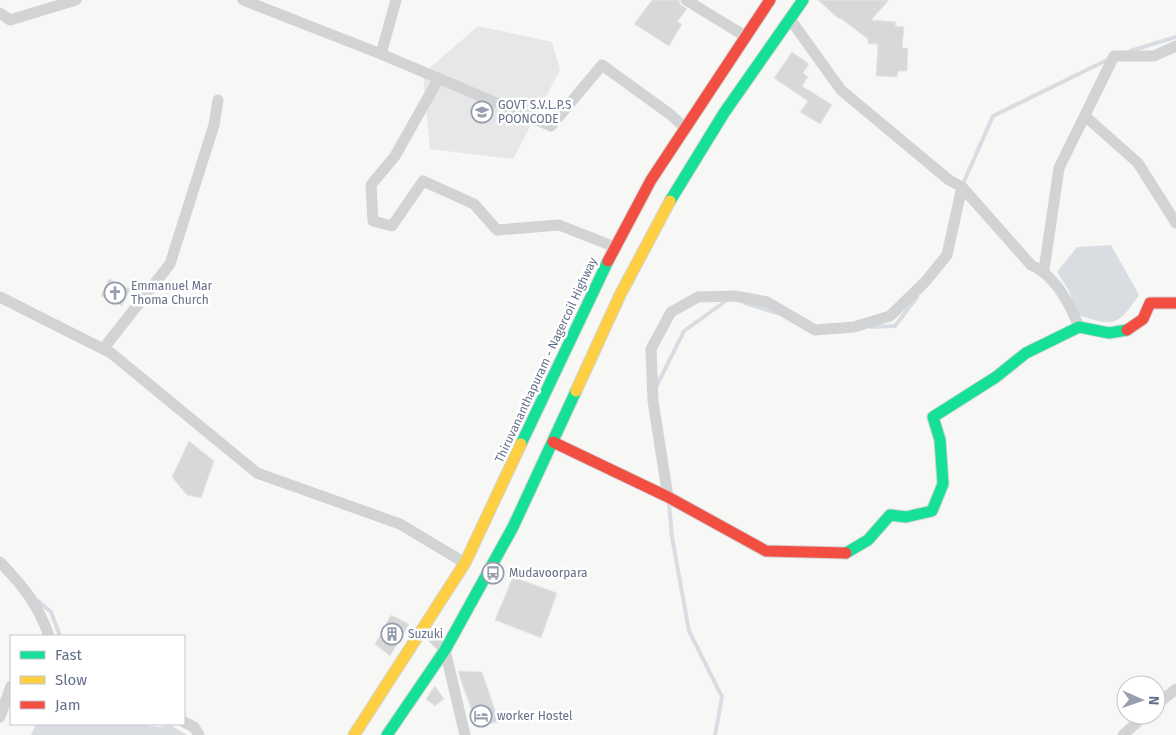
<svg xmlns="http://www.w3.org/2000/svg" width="1176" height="735" font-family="'Fira Sans',sans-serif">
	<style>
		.built { fill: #e7e7e8 }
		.water { fill: #d9dde2 }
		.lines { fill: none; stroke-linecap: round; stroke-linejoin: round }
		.stream { stroke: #d9dde2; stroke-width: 4 }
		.building { fill: #d7d8d9; stroke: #e6e6e6 }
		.fast-casing { stroke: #d3d4d6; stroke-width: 13 }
		.slow-casing { stroke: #d3d4d6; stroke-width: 13 }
		.jam-casing { stroke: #d3d4d6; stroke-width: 13 }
		.street { stroke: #d2d3d4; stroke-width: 11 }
		.fast { stroke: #16e098; stroke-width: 11 }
		.slow { stroke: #ffcf43; stroke-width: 11 }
		.jam { stroke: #f24e42; stroke-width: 11 }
		.labels { text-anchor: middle; stroke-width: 5; stroke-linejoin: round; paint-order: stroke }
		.poi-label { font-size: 12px; fill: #646f89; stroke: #fff; text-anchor: start }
		.street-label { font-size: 12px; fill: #646f89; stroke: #fff }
	</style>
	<rect width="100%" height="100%" fill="#f7f7f6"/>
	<path class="built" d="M478,26L552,42L560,70L513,159L430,149L423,74Z"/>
	<path class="water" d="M1111,245L1139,295C1116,328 1115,326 1077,315L1069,291L1057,272L1077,247Z
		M36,724H148L149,726L160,727L170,725L187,735H31Z"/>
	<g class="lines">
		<path class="stream" d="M1130,51L1176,37
			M962,186L993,116L1109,59
			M745,303L777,313
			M871,327L895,326L917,297
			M656,387L684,331L727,300
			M669,503L672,537L689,631L722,697L715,735
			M38,601L51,612L60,636"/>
	</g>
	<path class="building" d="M652,0H679L680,4L687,9L677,22L682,24L669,46L634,24Z
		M818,0H889L871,20L896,22L895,26L904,27L902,48H908L907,71H898L897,77L876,76L878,44H868V39L840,18L839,19Z
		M792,52L809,64L803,73L808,77L802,86L832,105L820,124L800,112L808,101L774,78Z
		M109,279L130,289L122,306L101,296Z
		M189,441L214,461L201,498L187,495L172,477Z
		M513,577L557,593L541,638L495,620Z
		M391,615L409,624L390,656L375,644Z
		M458,671L482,672L499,722L477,726Z
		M435,686L444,699L435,706L426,699Z"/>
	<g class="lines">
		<g class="fast-casing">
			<path id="fast" d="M670,201L724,113L803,0
				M521,444L608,261
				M846,553L868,540L890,515L906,517L932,511L943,484L940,440L933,417L996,377L1026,353L1079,327L1109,333L1127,330
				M387,735L445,650L513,527L576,391"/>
		</g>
		<g class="slow-casing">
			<path id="slow" d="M576,391L620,295L670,201
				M354,735L465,563L521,444"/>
		</g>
		<g class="jam-casing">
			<path id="jam" d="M608,261L651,180L770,0
				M1127,330L1143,319L1150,303H1176
				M553,442L668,497L766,551L846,553"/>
		</g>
		<path class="street" d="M243,0L381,54L551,126L602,65L671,115L686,129
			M686,0L745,36
			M0,13L10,20L76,0
			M790,19L841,90L949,180L962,187L1031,265C1055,275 1070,304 1079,327
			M381,54L396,0
			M439,78L395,156L371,185L373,221L392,226L423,181L474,204L497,230L559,225L615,247
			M1085,116L1138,163L1176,223
			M1044,270L1059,168L1114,56H1154L1176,46
			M0,297L111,353L257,473L400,524L465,563
			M103,349L170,264L214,125L218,100
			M668,497L653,401L651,349L671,312L698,297L735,296L767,302L815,330L854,327L890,316L925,282L947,255L962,187
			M0,562C23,586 38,604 49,636
			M424,628L445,650L465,735
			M1156,705L1176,689
			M0,717L11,686
			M184,722L194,727L199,735
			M1123,735L1145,715"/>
		<use href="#fast" class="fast"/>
		<use href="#slow" class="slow"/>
		<use href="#jam" class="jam"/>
	</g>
	<defs>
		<g id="school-ring" transform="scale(1.125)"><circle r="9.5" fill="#fff" stroke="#979faf" stroke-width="1.5"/><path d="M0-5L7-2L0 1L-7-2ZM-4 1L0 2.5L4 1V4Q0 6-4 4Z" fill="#979faf"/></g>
		<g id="church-ring" transform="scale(1.125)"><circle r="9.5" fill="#fff" stroke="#979faf" stroke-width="1.5"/><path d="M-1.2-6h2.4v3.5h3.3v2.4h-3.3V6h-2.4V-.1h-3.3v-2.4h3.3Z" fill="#979faf"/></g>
		<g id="bus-ring" transform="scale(1.125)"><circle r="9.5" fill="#fff" stroke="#979faf" stroke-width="1.5"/><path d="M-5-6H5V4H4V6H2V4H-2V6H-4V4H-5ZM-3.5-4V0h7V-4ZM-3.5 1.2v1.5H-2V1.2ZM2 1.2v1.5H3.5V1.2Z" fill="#979faf"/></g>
		<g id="building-ring" transform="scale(1.125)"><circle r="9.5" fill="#fff" stroke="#979faf" stroke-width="1.5"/><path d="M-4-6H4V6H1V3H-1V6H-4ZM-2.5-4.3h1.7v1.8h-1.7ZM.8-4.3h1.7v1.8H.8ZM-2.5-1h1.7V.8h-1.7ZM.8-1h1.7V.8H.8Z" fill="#979faf"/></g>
		<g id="hotel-ring" transform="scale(1.125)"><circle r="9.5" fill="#fff" stroke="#979faf" stroke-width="1.5"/><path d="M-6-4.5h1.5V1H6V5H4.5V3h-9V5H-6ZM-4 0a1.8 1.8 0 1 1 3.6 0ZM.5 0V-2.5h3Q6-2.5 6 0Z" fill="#979faf"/></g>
	</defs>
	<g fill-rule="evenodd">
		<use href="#school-ring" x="482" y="112"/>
		<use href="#church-ring" x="115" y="293"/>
		<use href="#bus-ring" x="493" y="573"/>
		<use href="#building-ring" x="392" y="634"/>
		<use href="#hotel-ring" x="481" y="716"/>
	</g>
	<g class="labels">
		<g class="poi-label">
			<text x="498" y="109">GOVT S.V.L.P.S<tspan x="498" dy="14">POONCODE</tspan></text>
			<text x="131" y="290">Emmanuel Mar<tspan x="131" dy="14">Thoma Church</tspan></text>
			<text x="509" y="577">Mudavoorpara</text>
			<text x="408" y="638">Suzuki</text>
			<text x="497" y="720">worker Hostel</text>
		</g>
		<g class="street-label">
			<text transform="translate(546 360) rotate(-65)" y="4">Thiruvananthapuram - Nagercoil Highway</text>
		</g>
	</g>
	<rect x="10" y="635" width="175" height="90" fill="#ffffff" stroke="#c1c5d0"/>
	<rect x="20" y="651" width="25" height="8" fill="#16e098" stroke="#c1c5d0"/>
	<text x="55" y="660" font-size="15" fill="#646f89">Fast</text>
	<rect x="20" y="676" width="25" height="8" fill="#ffcf43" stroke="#c1c5d0"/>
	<text x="55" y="685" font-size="15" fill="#646f89">Slow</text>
	<rect x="20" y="701" width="25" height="8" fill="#f24e42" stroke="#c1c5d0"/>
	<text x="55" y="710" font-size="15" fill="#646f89">Jam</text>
	<g transform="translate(1141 700) rotate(92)"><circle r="24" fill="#ffffff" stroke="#c1c5d0"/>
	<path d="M0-4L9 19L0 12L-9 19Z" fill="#979faf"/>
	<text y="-8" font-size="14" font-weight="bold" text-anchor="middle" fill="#646f89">N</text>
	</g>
</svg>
